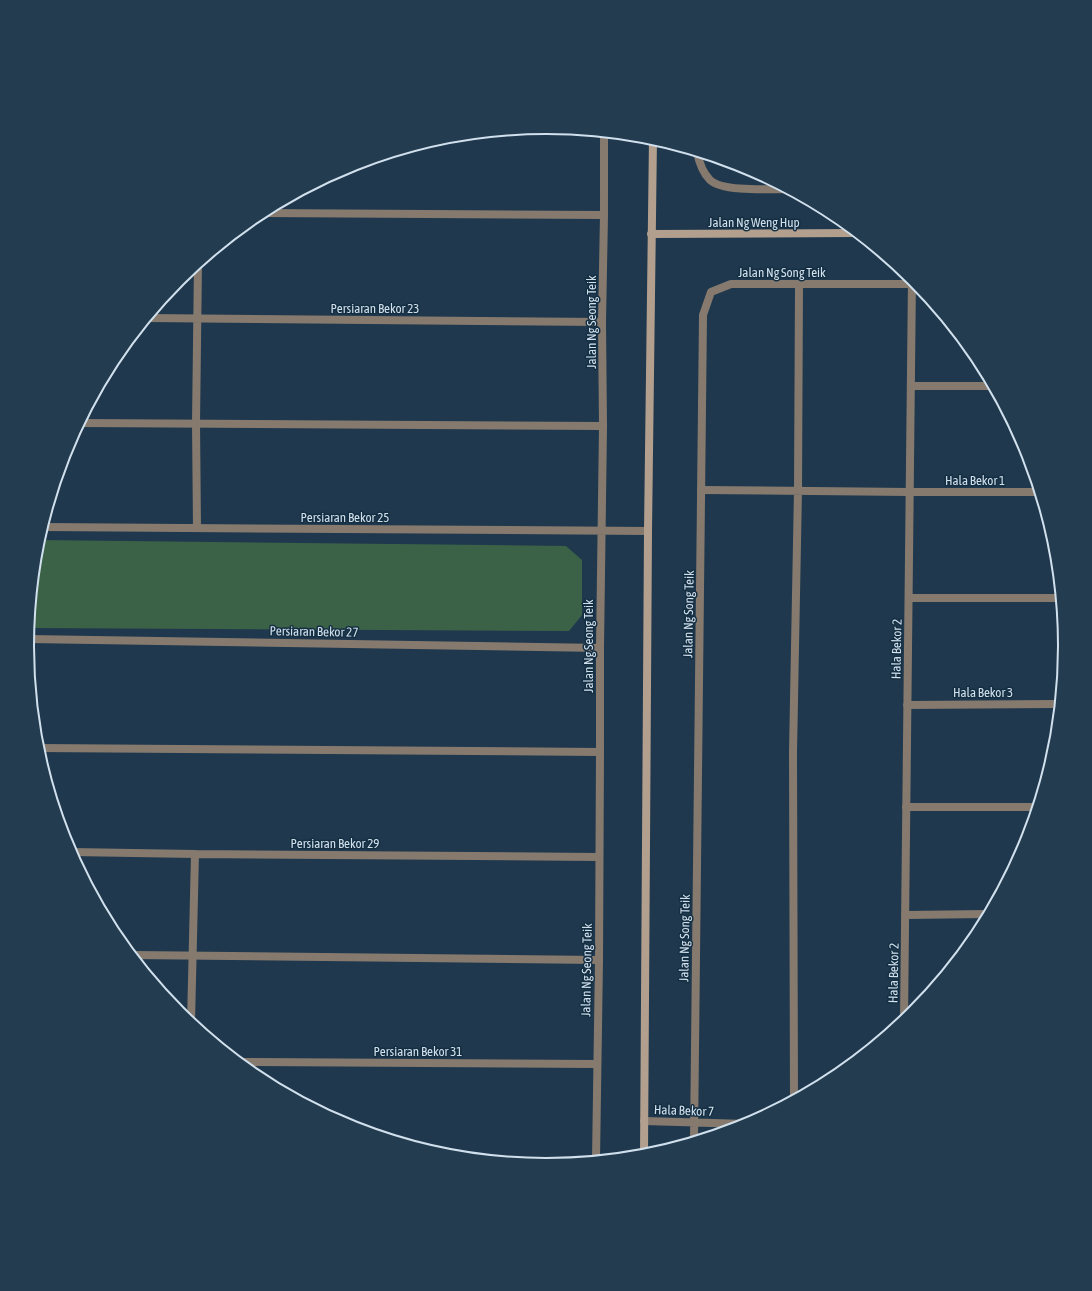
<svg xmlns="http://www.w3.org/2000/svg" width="1092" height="1291" font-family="'Asap Condensed',sans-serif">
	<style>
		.green { fill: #3b6247 }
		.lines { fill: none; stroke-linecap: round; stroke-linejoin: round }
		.lane { stroke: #867a6f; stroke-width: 8 }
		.street { stroke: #867a6f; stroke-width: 8 }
		.secondary { stroke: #b39f8e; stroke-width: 8 }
		.labels { text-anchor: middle; stroke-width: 3; stroke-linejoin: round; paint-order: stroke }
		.street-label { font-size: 13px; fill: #d1e0ed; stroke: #142e42 }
		.rim { fill: none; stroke: #d1e0ed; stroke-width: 2 }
	</style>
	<rect width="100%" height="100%" fill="#1f384d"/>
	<path class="green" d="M38,540L566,546L582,560V615L569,631L29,628Z"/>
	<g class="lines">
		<path class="lane" d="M260,213L604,215
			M911,386H993
			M79,423L603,426
			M701,490L910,492
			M909,598H1060
			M37,748L600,752
			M906,807H1037
			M132,955L599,960
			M794,1099L793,752L798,490L799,284"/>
		<path class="street" d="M697,152C699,162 702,172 710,180C722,192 770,189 787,189
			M147,318L602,322
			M910,492H1039
			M42,527L648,531
			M197,528L196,423L198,263
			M28,639L600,648
			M907,705L1059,704
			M71,852L195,854L599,857
			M905,915L988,914
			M904,1020L912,278
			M191,1022L195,854
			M239,1062L597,1064
			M644,1121L747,1124
			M694,1140L703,315L711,292L731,284H918
			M596,1160L599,960L600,752V648L603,426L602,322L604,215V132"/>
		<path class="secondary" d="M651,234L858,233
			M644,1155L648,531L653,138"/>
	</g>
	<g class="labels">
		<g class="street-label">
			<text x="754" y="227">Jalan Ng Weng Hup</text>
			<text x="782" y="277">Jalan Ng Song Teik</text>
			<text x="375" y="313">Persiaran Bekor 23</text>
			<text transform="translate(591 322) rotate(-90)" y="5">Jalan Ng Seong Teik</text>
			<text x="975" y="485">Hala Bekor 1</text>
			<text x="345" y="522">Persiaran Bekor 25</text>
			<text transform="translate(688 614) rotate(-89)" y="5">Jalan Ng Song Teik</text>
			<text transform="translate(314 631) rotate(1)" y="5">Persiaran Bekor 27</text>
			<text transform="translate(588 646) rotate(-90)" y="5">Jalan Ng Seong Teik</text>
			<text transform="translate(896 649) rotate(-89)" y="5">Hala Bekor 2</text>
			<text x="983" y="697">Hala Bekor 3</text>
			<text x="335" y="848">Persiaran Bekor 29</text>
			<text transform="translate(684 938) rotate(-89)" y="5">Jalan Ng Song Teik</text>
			<text transform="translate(586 970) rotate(-89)" y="5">Jalan Ng Seong Teik</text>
			<text transform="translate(893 973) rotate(-89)" y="5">Hala Bekor 2</text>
			<text x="418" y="1056">Persiaran Bekor 31</text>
			<text transform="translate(684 1110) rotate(2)" y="5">Hala Bekor 7</text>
		</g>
	</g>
	<path d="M0 0H1092V1291H0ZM34 646a512 512 0 1 1 1024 0a512 512 0 1 1-1024 0Z" fill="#233c50" fill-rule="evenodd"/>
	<path class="rim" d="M34 646a512 512 0 1 1 1024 0a512 512 0 1 1-1024 0Z"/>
</svg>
